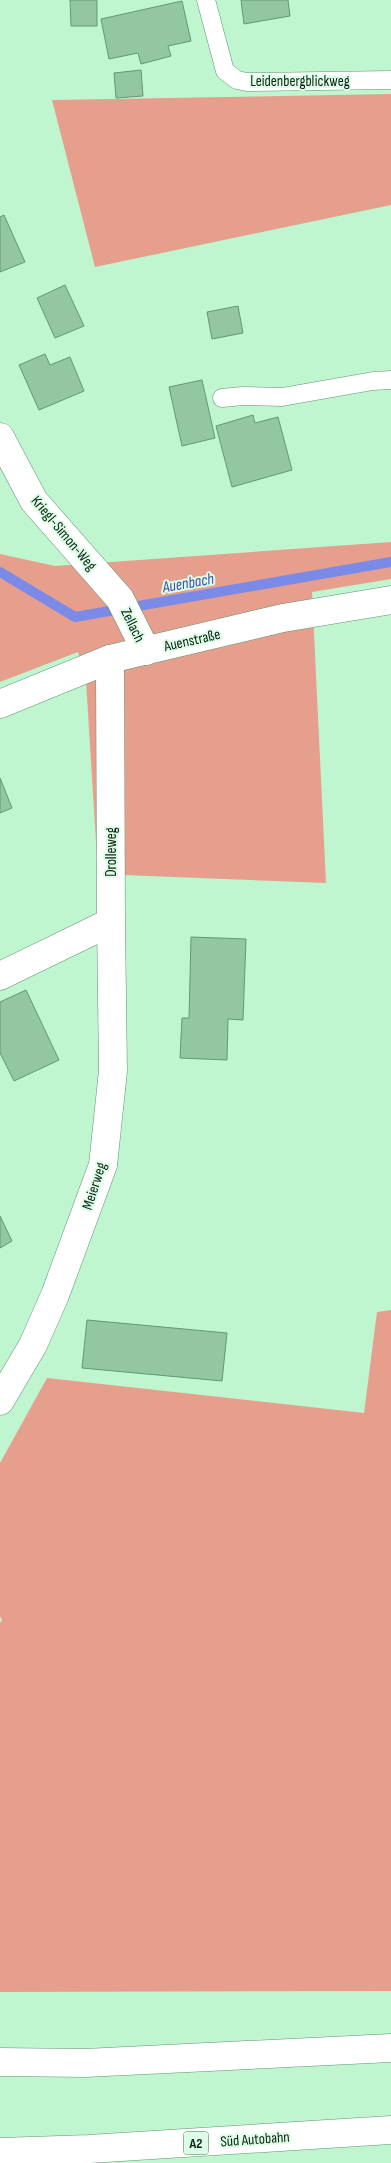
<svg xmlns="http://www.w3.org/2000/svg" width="391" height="2163" font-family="'Sofia Sans Condensed',sans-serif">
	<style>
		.green { fill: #e69f8d }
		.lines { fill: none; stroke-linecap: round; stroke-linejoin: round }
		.stream { stroke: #7a8ae6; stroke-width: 10 }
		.building { fill: #92c7a2; stroke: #649775 }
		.service-casing { stroke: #619472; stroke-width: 19 }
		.minor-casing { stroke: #619472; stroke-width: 29 }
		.tertiary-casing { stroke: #619472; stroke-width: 29 }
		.motorway-casing { stroke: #619472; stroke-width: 29 }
		.service { stroke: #fff; stroke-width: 18 }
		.minor { stroke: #fff; stroke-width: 28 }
		.tertiary { stroke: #fff; stroke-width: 28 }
		.motorway { stroke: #fff; stroke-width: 28 }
		.labels { text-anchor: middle; stroke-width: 4; stroke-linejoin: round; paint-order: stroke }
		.shield { fill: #dcfde6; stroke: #4c6454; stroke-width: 1 }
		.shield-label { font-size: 14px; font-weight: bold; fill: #0e2316 }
		.street-label { font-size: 15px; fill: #0e2316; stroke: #dcfde6 }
		.water-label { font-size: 16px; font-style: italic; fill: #4048b2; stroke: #dcfde6 }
	</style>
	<rect width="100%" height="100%" fill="#bff6d0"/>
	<path class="green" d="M391,94V205L95,267L52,100Z
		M391,542V579L312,592L326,883L98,874L86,681L78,652L0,682V554L55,566Z
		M391,1310V1991L0,1992V1623L2,1620L0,1616V1463L47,1378L364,1413L377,1312Z"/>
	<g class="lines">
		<path class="stream" d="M0,572L75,617L391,562"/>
	</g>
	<path class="building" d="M70,0H97V26H71Z
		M241,0H288L290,16L244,24Z
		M182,1L191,41L168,46L171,56L141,64L138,53L109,59L101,19Z
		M141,70L143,96L116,98L114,73Z
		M4,215L25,262L0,272V217Z
		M65,285L84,326L55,338L37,298Z
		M238,306L243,333L212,339L207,312Z
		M45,354L50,365L70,357L84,391L39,410L19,365Z
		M202,380L215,438L182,446L169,387Z
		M253,415L255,423L278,417L292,470L232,487L216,426Z
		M0,778L12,808L0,813Z
		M191,937L246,939L243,1020L228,1019L227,1060L180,1058L182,1018H189Z
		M26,990L59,1060L14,1081L0,1053V1002Z
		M0,1216L12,1241L0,1248Z
		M87,1320L227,1333L222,1381L82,1368Z"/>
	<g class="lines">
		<g class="service-casing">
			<path id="service" d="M206,0L225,71L237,80L247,82L391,80
				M222,398L243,396L282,397L373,381L391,380"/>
		</g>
		<g class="minor-casing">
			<path id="minor" d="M0,437L34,501L120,599L146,651
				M0,976L111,922L110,659
				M0,1401L33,1345L55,1295L103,1165L113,1071L111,922"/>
		</g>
		<g class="tertiary-casing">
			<path id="tertiary" d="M0,704L110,659L283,618L391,600"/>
		</g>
		<g class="motorway-casing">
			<path id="motorway" d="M0,2062L85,2063L391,2048
				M0,2152L89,2149L391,2130"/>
		</g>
		<use href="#service" class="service"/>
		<use href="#minor" class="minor"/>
		<use href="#tertiary" class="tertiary"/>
		<use href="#motorway" class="motorway"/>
	</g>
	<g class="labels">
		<rect class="shield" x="183.5" y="2131.5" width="25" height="23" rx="4"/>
		<g class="shield-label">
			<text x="196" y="2148">A2</text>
		</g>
		<g class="street-label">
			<text x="300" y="86">Leidenbergblickweg</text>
			<text transform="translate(64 533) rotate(50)" y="5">Kriegl-Simon-Weg</text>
			<text transform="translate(133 625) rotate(64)" y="5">Zellach</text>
			<text transform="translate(192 640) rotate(-13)" y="5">Auenstraße</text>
			<text transform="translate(111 852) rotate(-90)" y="5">Drolleweg</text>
			<text transform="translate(94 1186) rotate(-72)" y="5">Meierweg</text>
			<text transform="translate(255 2139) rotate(-4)" y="5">Süd Autobahn</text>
		</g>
		<g class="water-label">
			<text transform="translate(188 582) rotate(-10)" y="6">Auenbach</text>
		</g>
	</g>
</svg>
